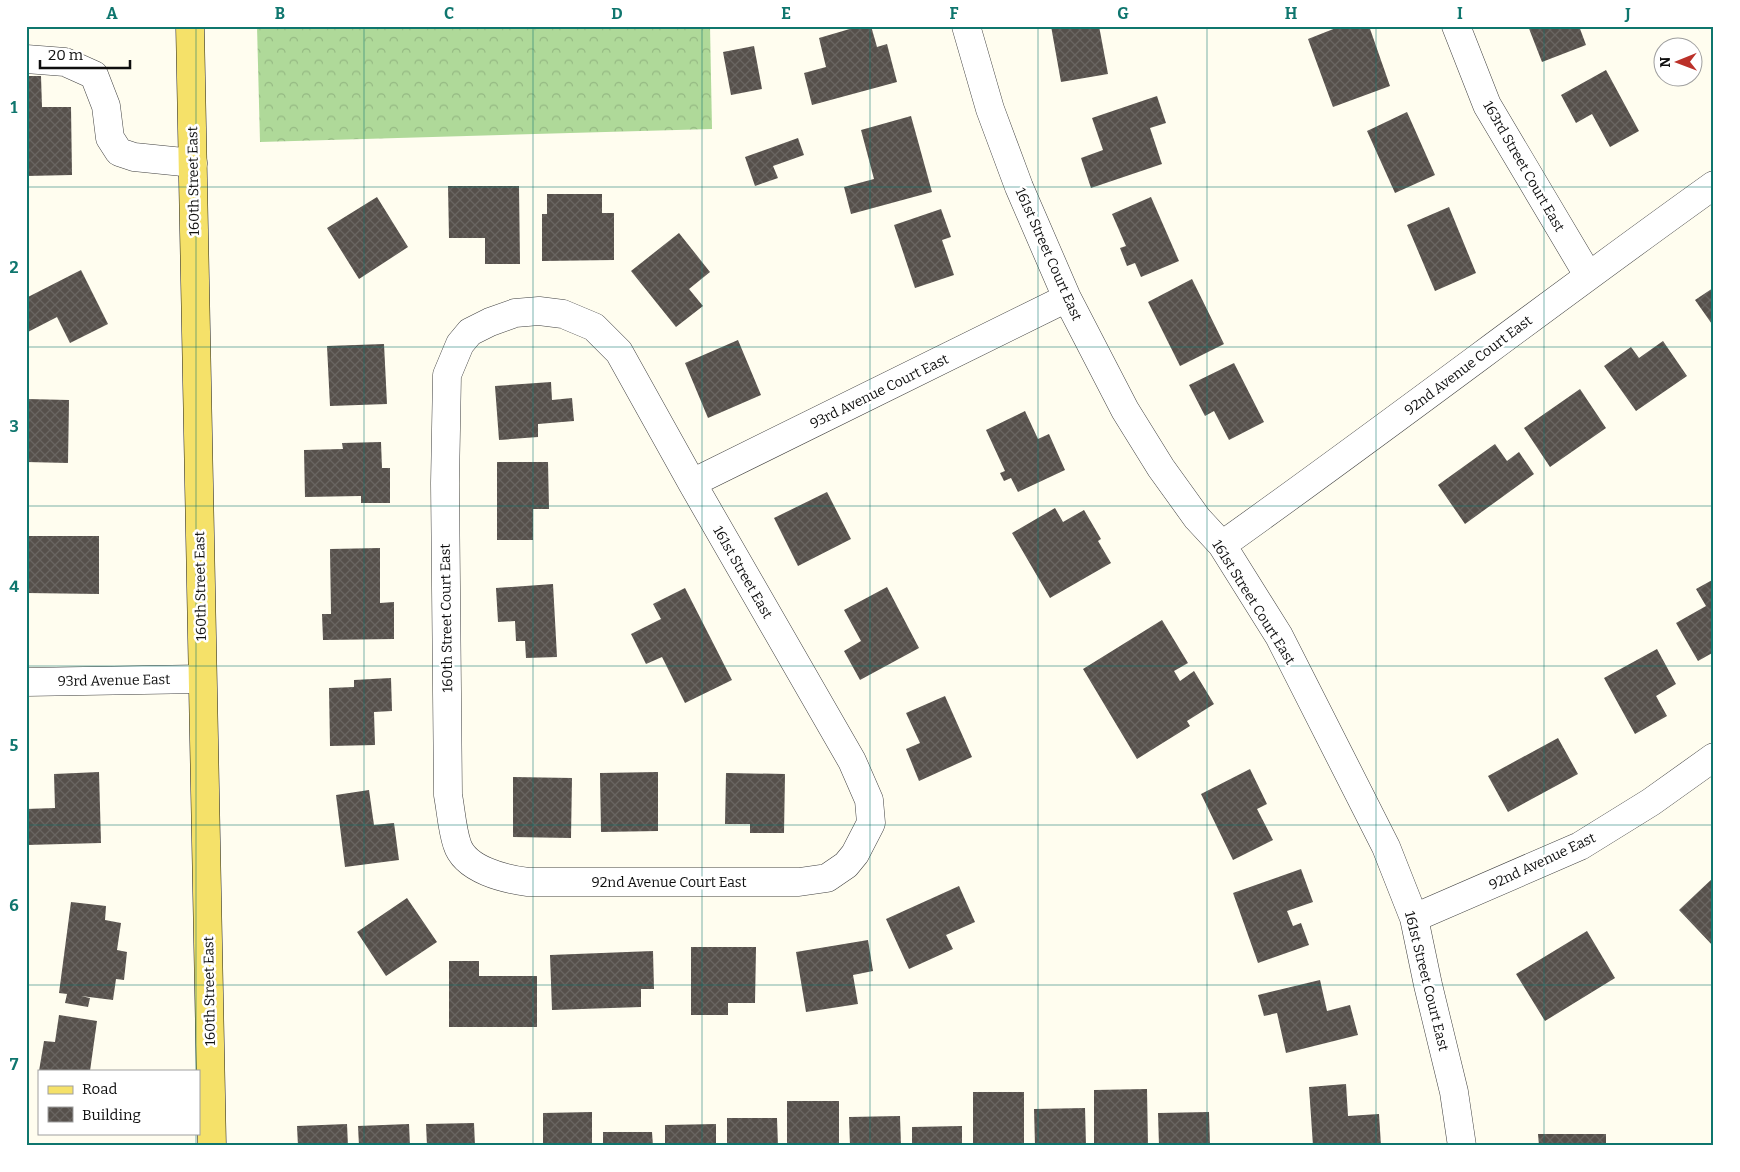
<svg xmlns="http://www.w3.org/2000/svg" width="1740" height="1172" font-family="Bitter,serif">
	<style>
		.forest { fill: url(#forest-crowns) }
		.building { fill: url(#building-cross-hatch) }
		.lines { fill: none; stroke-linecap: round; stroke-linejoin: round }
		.minor-casing { stroke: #414141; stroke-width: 29 }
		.major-casing { stroke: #1f1f1f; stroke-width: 29 }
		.minor { stroke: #fff; stroke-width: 28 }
		.major { stroke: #f5e169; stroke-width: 28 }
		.grid { fill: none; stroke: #0f766e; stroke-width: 1; stroke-opacity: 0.55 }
		.labels { text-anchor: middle; stroke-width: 5; stroke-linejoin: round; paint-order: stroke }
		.street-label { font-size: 14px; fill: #0e0e0e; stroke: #fff }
		.neatline { fill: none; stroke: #0f766e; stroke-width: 2 }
		.grid-label { font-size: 16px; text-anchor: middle; font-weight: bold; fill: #0f766e }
	</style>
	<defs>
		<pattern id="forest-crowns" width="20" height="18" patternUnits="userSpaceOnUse" patternTransform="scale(1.25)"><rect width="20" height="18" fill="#afd999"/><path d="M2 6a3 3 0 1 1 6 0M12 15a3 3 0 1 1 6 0" fill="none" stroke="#95b983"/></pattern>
		<pattern id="building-cross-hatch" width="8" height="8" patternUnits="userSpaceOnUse" patternTransform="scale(1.25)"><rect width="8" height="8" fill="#56504b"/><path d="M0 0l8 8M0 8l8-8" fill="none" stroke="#696561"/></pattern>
	</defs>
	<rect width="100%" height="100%" fill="#fffdef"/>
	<path class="forest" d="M257,26H710L712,129L260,142Z"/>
	<path class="building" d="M860,26H871L877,47L887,44L897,82L812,105L804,73L826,67L819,38Z
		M1051,26H1099L1108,74L1061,82Z
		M1341,26H1369L1390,86L1333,107L1308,39Z
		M1528,26H1579L1586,45L1542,62Z
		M754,46L762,89L731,95L723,52Z
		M1606,70L1639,131L1610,147L1592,114L1576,123L1561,95Z
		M26,76H41L42,107H71L72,175L26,176Z
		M1157,96L1166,123L1150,128L1162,164L1091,188L1081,158L1103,150L1092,118Z
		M1407,112L1435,175L1395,193L1367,131Z
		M911,116L932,192L851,214L844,187L874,179L861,130Z
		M798,138L804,155L773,166L778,178L755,186L745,157Z
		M448,186H519L520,264H485V238H449Z
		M547,194H602V213H614V260L542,261V214H547Z
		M377,197L408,247L359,279L327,228Z
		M1151,197L1179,261L1141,277L1135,263L1127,266L1120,248L1126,246L1112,214Z
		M1449,207L1476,273L1435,291L1407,225Z
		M941,209L951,237L942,240L954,275L915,288L894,225Z
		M679,233L710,272L689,289L703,306L676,327L631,271Z
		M81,270L108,324L70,343L57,317L26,333V298Z
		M1192,279L1224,344L1180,366L1148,302Z
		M1713,288L1714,289V327L1695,300Z
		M738,340L761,395L708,418L685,363Z
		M1663,341L1687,376L1636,411L1604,366L1631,347L1639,358Z
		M384,344L387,404L330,406L327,346Z
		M1234,363L1264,422L1229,440L1214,411L1205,416L1189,385Z
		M551,382L552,400L572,398L574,421L538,424V437L499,440L495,386Z
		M1580,389L1606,428L1550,467L1524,428Z
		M27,399L69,400L68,463L26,462Z
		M1025,411L1038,439L1049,434L1065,470L1018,492L1011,478L1004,481L1000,473L1005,471L986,430Z
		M381,442L382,468H390V503H361V496L305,497L304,450L343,449L342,443Z
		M1495,444L1507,461L1519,452L1534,474L1465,524L1438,485Z
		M497,462H548L549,509H533V540H497Z
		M827,492L851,539L798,566L774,518Z
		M1055,508L1063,522L1084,510L1101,539L1098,541L1111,563L1050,598L1012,533Z
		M28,536H99V594L27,593Z
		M380,548V603L394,602V639L323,640L322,614H331L330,549Z
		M1714,579V652L1698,661L1676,623L1706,606L1696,589Z
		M553,584L557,657L526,658L525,641H516L515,621L498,622L496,588Z
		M887,587L919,648L860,680L844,651L861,641L844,610Z
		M685,588L732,680L685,703L662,657L646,664L631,634L661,619L653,604Z
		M1162,620L1188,663L1174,671L1180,681L1194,671L1214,704L1187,721L1190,726L1137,759L1083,669Z
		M1657,649L1676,684L1656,696L1667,716L1635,734L1604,678Z
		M391,678L392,711L374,712L375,745L330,746L329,688L354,687V680Z
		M945,696L972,757L919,781L906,749L920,743L906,713Z
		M1558,738L1578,774L1508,812L1488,776Z
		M1250,769L1267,804L1257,809L1273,840L1233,860L1201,794Z
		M99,772L101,843L26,845V809L55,808L54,774Z
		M658,772V831L601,832L600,773Z
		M726,773L785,774L784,833H750V824H725Z
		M513,777L572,778L571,838L513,837Z
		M369,790L374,825L394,823L399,860L345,867L336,795Z
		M1301,869L1313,902L1287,911L1293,926L1301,923L1309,945L1258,963L1233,893Z
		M1714,877V947L1679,910Z
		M959,886L975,922L946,935L953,949L909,969L886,919Z
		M407,898L437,942L386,976L357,932Z
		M71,902L106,906L105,920L121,923L117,950L127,952L124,980L116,979L113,1000L81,996L90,998L88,1007L65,1003L67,994L59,993Z
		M1587,931L1615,978L1545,1021L1516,974Z
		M868,940L873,971L853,975L858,1004L806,1012L796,952Z
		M691,947H756L755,1003H728V1015H691Z
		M653,951L654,989H641V1007L552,1010L550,955Z
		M449,961H479V976H537V1027H449Z
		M1320,980L1327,1011L1350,1005L1358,1035L1286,1053L1277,1013L1264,1016L1258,995Z
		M59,1015L97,1021L90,1071H39L44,1041L55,1042Z
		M1346,1084L1348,1116L1379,1114L1381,1146H1313L1309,1087Z
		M1147,1089L1148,1146H1094V1090Z
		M973,1092H1024V1146H973Z
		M787,1101H839V1146H787Z
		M1085,1108L1086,1146H1035L1034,1109Z
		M592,1112V1146H543V1113Z
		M1209,1112L1210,1146H1159L1158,1113Z
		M900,1116L901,1146H850L849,1117Z
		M727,1118H777L778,1146H727Z
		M474,1123L475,1146H427L426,1124Z
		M347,1124L348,1146H298L297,1126Z
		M409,1124L410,1146H359L358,1126Z
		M716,1124V1146H665V1125Z
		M962,1126V1146H912V1127Z
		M603,1132H652L653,1146H603Z
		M1538,1134H1606V1146H1539Z"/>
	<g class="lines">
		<g class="minor-casing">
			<path id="minor" d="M966,26L990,109L1019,187L1067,298L1125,410L1161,468L1197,518L1222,545L1279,636L1386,847L1414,918L1428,985L1454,1092L1462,1146
				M1456,26L1487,105L1588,275
				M26,59L65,62L94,75L106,106L110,138L119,152L134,157L193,163
				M539,311L563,314L594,327L619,352L692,483L852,761L869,800L871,823L855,854L846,865L827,878L799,882H528C505,879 465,870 457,844C452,829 451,811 448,795L445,483L447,375L460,344L470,332L490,322L515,313Z
				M692,483L1067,298
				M1222,545C1388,427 1549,303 1714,185
				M26,682L201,679
				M1414,918L1580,846L1651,802L1714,757"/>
		</g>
		<g class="major-casing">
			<path id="major" d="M190,26L212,1146"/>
		</g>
		<use href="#minor" class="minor"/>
		<use href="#major" class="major"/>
	</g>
	<path class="grid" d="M196,26V1071M364,26V1146M533,26V1146M702,26V1146M870,26V1146M1038,26V1146M1207,26V1146M1376,26V1146M1544,26V1146M26,187H1714M26,347H1714M26,506H1714M26,666H1714M26,825H1714M26,985H1714M196,1133V1146"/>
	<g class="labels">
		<g class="street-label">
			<text transform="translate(1524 166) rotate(60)" y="5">163rd Street Court East</text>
			<text transform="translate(193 181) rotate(-91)" y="5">160th Street East</text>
			<text transform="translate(1049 254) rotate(66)" y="5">161st Street Court East</text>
			<text transform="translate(1468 365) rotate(-37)" y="5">92nd Avenue Court East</text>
			<text transform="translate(879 391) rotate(-26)" y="5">93rd Avenue Court East</text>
			<text transform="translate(743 572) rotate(60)" y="5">161st Street East</text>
			<text transform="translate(200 586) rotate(-91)" y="5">160th Street East</text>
			<text transform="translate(1254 602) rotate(58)" y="5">161st Street Court East</text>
			<text transform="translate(446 618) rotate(-91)" y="5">160th Street Court East</text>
			<text transform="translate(114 680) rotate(-1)" y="5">93rd Avenue East</text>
			<text transform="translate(1542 861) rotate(-25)" y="5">92nd Avenue East</text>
			<text x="669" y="887">92nd Avenue Court East</text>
			<text transform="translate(1427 981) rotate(76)" y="5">161st Street Court East</text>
			<text transform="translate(209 991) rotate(-91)" y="5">160th Street East</text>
		</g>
	</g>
	<rect width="1740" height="1172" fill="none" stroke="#ffffff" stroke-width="55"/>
	<rect x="38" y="1070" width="162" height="65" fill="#ffffff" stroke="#9f9f9f"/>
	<rect x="48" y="1086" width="25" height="8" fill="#f5e169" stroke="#9f9f9f"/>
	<text x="82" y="1094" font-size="15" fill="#0e0e0e">Road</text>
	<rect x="48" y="1107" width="25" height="15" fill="url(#building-cross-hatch)" stroke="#9f9f9f"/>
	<text x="82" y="1120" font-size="15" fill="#0e0e0e">Building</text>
	<g transform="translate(1678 62) rotate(269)"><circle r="24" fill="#ffffff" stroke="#9f9f9f"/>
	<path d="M0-4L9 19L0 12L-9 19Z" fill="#bb3129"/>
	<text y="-8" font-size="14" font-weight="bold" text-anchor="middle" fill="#0e0e0e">N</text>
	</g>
	<path d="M40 60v8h90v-8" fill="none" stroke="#0e0e0e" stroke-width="2.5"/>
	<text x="48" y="60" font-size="15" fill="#0e0e0e" stroke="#ffffff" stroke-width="4" paint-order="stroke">20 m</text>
	<rect x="28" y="28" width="1684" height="1116" class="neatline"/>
	<g class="grid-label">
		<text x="112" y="19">A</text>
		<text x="280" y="19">B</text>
		<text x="449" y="19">C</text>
		<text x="617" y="19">D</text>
		<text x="786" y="19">E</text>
		<text x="954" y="19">F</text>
		<text x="1123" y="19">G</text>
		<text x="1291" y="19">H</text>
		<text x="1460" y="19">I</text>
		<text x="1628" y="19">J</text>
		<text x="14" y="113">1</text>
		<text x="14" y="273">2</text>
		<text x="14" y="432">3</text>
		<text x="14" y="592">4</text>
		<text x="14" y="751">5</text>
		<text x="14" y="911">6</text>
		<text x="14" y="1070">7</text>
	</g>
</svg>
